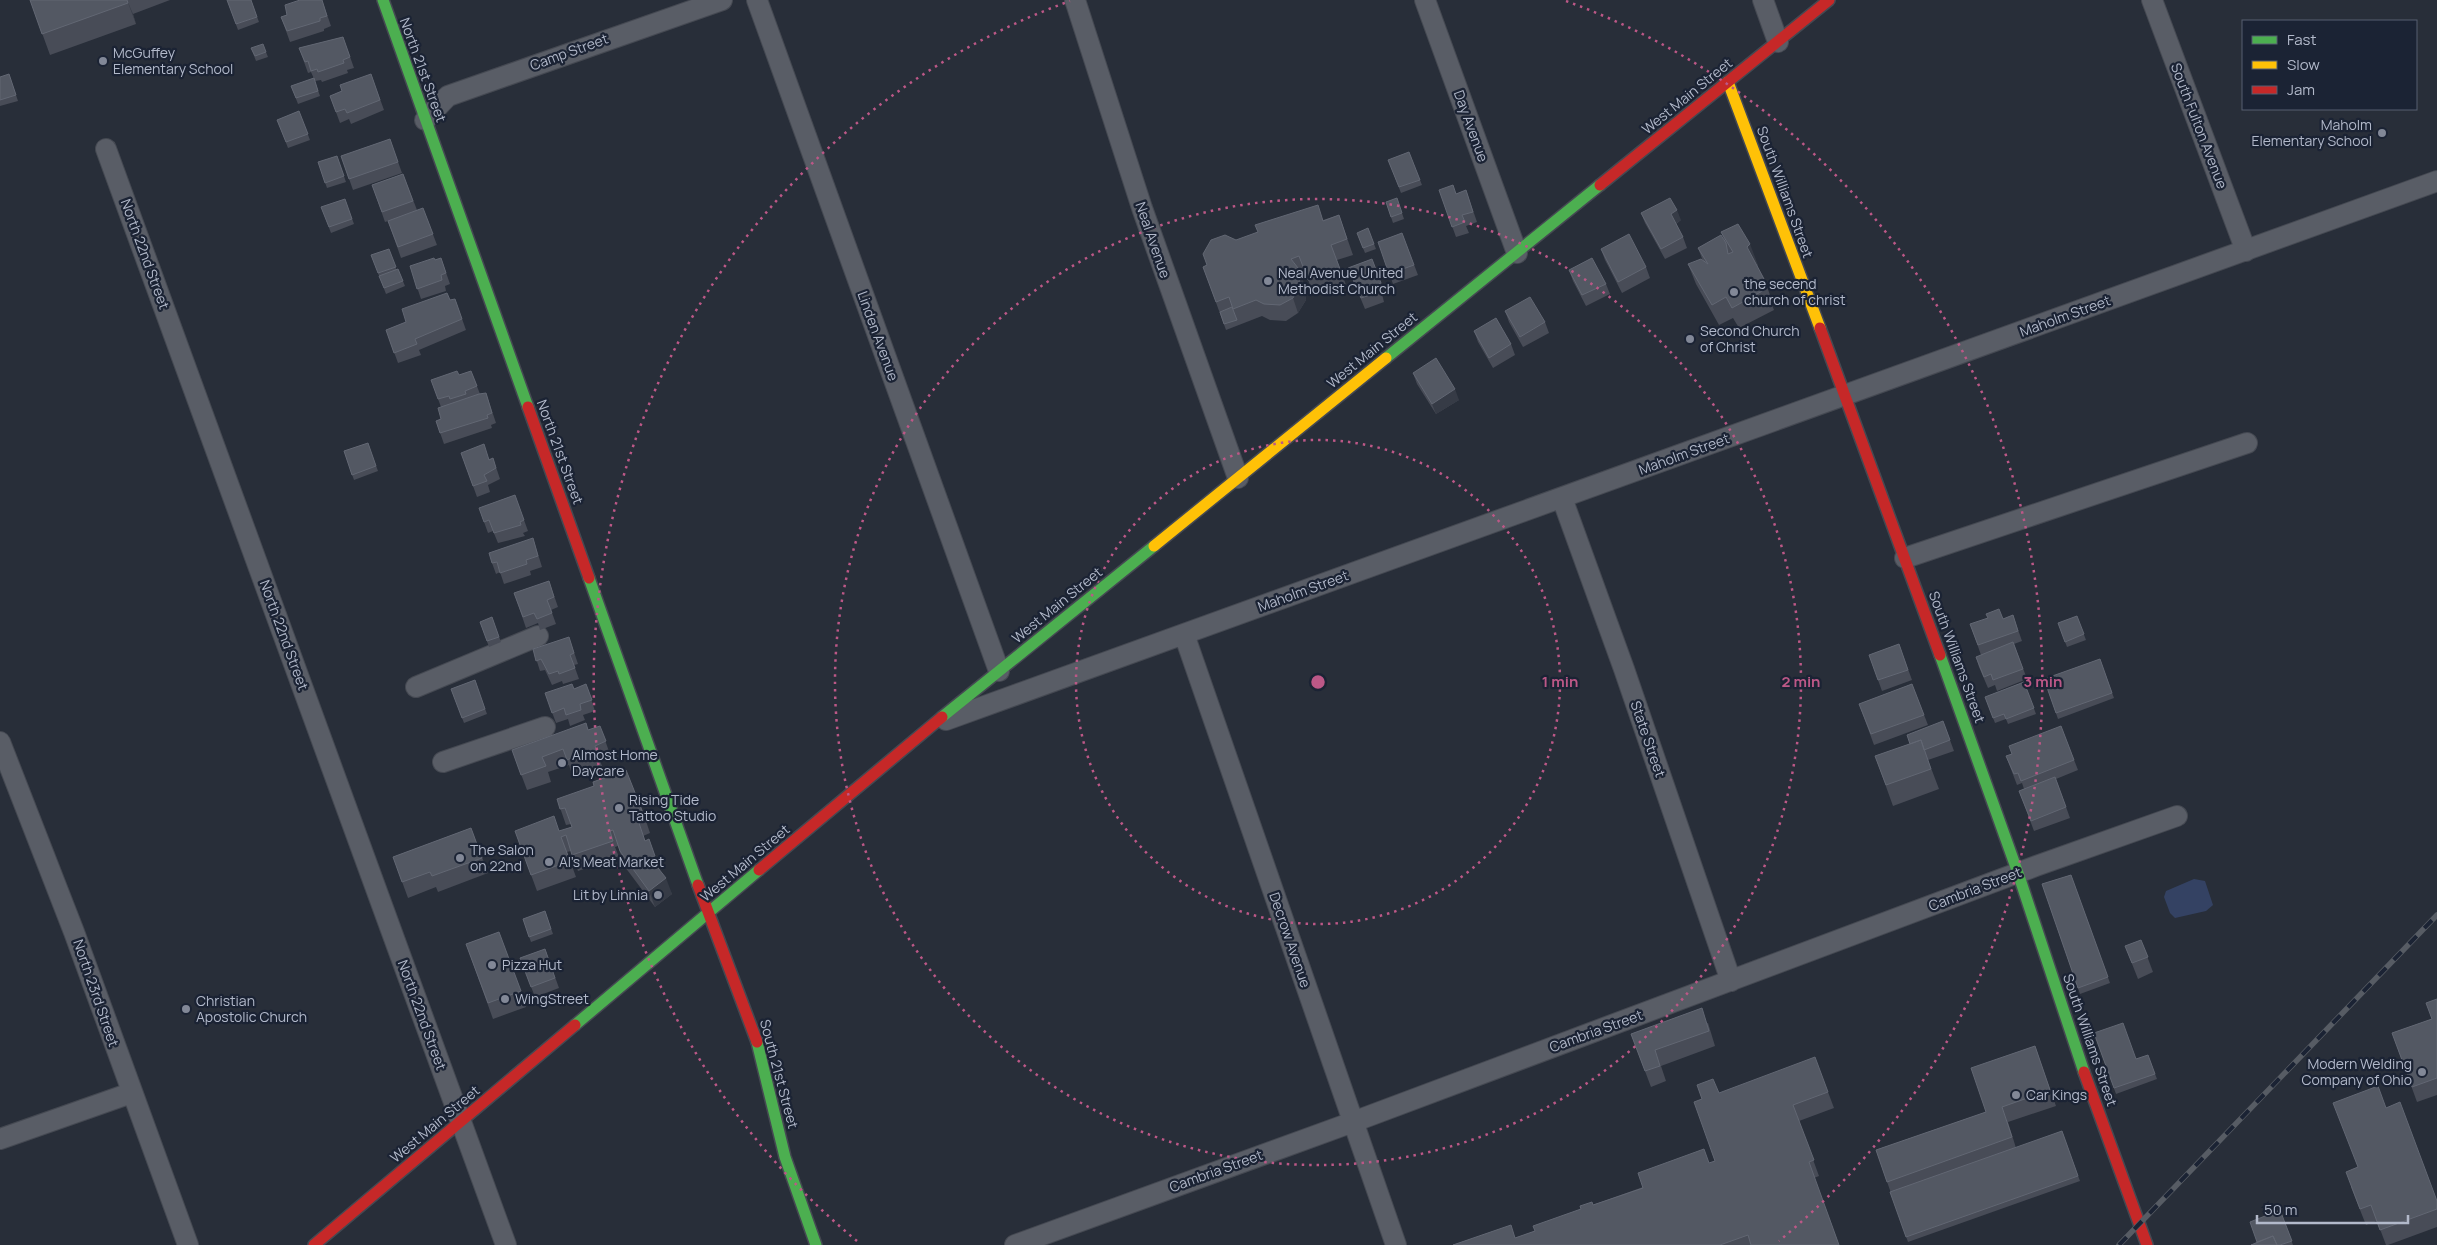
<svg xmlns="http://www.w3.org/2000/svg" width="2437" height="1245" font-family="Manrope,sans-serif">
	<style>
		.water { fill: #344263 }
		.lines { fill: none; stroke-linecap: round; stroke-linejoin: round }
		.street-casing { stroke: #454952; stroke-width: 22 }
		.fast-casing { stroke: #454952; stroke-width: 14 }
		.slow-casing { stroke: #454952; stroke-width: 14 }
		.jam-casing { stroke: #454952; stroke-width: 14 }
		.street { stroke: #595d66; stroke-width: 20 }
		.fast { stroke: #4caf50; stroke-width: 11 }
		.slow { stroke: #ffc107; stroke-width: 11 }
		.jam { stroke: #c62828; stroke-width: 11 }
		.rail-casing { stroke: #575c64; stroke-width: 5.5 }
		.rail { stroke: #1b2334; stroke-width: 4; stroke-dasharray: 11; stroke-linecap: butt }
		.wall { fill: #484c57 }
		.shaded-wall { fill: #363b46 }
		.building { fill: #535863; stroke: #626773 }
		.ring { fill: none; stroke: #bc5887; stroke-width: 2.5; stroke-dasharray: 2.5 5 }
		.poi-dot { fill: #828897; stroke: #1b2334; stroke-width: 2 }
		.labels { text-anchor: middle; stroke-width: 4.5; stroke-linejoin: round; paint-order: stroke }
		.street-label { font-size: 14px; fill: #b2b9ca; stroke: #1b2334 }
		.poi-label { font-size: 14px; fill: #b2b9ca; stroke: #1b2334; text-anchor: start }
		.centre { fill: #bc5887; stroke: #1b2334; stroke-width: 2.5 }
		.ring-label { font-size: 15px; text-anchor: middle; font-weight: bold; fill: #bc5887; stroke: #1b2334; stroke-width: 4.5; stroke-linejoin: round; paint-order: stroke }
	</style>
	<rect width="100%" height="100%" fill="#282e39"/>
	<path class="water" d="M2194,879L2205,881L2213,905L2206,911L2175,918L2170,913L2164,897L2166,891Z"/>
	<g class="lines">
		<g class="street-casing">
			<path id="street" d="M757,0L999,671
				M1075,0L1142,208L1238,478
				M1425,0L1517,253
				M1763,0L1778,42
				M2152,0L2246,251
				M425,120L448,96L722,0
				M106,149L506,1245
				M1562,498L1624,669L1731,981
				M1905,558L2247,443
				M1184,634L1396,1245
				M416,687L538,636
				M946,720L2437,181
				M0,742L74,932L188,1245
				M443,762L545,727
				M0,1139L131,1093
				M1015,1245L1353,1122L2036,866L2177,816"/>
		</g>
		<g class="fast-casing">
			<path id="fast" d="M383,0L528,407
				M1386,358L1600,185
				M589,578L698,885
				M1940,655L2018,873L2084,1072
				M942,717L1154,546
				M575,1025L759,870
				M757,1042L785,1157L816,1245"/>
		</g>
		<g class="slow-casing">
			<path id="slow" d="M1728,82L1820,328
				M1154,546L1386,358"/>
		</g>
		<g class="jam-casing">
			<path id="jam" d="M1600,185L1829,0
				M1820,328L1940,655
				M528,407L589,578
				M759,870L942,717
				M698,885L757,1042
				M2084,1072L2147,1245
				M314,1245L575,1025"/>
		</g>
		<use href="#street" class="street"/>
		<use href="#fast" class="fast"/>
		<use href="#slow" class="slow"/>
		<use href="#jam" class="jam"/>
		<g class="rail-casing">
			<path id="rail" d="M2119,1245L2437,915"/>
		</g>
		<use href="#rail" class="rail"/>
	</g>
	<path class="wall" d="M30,0H170L133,14L136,24L50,55Z
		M227,0H251L259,22L238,30Z
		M322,0L331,26L324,29V31L290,42L281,17Z
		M343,37L354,68L347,70L348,73L322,82L321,80L315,81L311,72L308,73L299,48Z
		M251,48L266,52L268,57L256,61Z
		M9,74L18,101L0,106V77Z
		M371,74L384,110L351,124L349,119L340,123L330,96L342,91Z
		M314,78L320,96L298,104L291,86Z
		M299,111L310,140L288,148L277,120Z
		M390,139L402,173L353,190L341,156Z
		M1409,152L1422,185L1401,193L1388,160Z
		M337,156L346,182L327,188L318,162Z
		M403,174L417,210L423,208L437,245L401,258L388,221L385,222L372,185Z
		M1439,190L1456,194L1466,190L1477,222L1466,226L1469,233L1456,237Z
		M1397,198L1404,219L1393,223L1386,202Z
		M345,199L354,224L331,233L321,207Z
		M1641,213L1681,220L1676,224L1683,237L1687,248L1665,259L1645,223Z
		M1339,215L1353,255L1337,260L1346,285L1314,296L1305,271L1300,273L1304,284L1306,300L1298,313L1286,321L1270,320L1262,316L1226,330L1203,267L1207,265L1236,240L1323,220Z
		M1368,228L1376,249L1365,253L1357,233Z
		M1721,232L1758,265L1757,266L1764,279L1772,300H1770L1774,310L1739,328L1733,318L1719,325L1696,284L1688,264L1703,261L1698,248L1724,240Z
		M1402,233L1418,275L1393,284L1378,242Z
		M389,249L396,269H398L405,286L386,294L371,255Z
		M1601,249L1646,267L1650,278L1622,293L1605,260Z
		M441,258L450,284L445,286L446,291L421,299L410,266Z
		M1372,259L1385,293L1382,294L1384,302L1365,309L1348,268Z
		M1569,270L1606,284L1610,294L1586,306L1573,281Z
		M455,299L466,330L419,350L421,355L398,363L386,330L406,322L450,300Z
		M1505,311L1545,322L1549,333L1523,347L1509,322Z
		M1474,331L1511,344L1515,355L1493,368L1478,342Z
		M471,371L480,394L486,393L496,423L491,425L492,428L444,444L436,421L441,419V407L431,380L459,375Z
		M1413,373L1459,400L1436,414L1417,384Z
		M368,443L378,471L354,480L344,451Z
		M461,453L489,459L493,458L500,479L488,485L490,492L477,497Z
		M515,495L528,531L523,533L525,536L498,543L493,531L488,533L479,508Z
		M533,538L542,567L530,571L531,575L504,584L500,572L496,574L492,563Z
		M549,581L558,607L551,610L556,624L540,630L538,623L526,628L514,593Z
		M2013,615L2022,641L2014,644L2027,679L1997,691L1995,685L1988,688L1979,667L1976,657L1981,655L1970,624L2003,619Z
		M2077,616L2086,640L2067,647L2058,623Z
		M492,617L501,642L489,647L480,622Z
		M569,637L578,664L574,665L579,679L563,684L562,681L552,685L545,670L540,671L533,649Z
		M1899,644L1912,680L1882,691L1869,655Z
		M2100,659L2114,698L2058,719L2044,679Z
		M475,680L487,714L464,723L451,689Z
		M2024,682L2036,714L2008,724L2006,719L1995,723L1985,697Z
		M586,684L595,711L583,715L585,720L570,726L568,719L556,723L545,693L574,689Z
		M1912,684L1928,725L1874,745L1859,704Z
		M1943,721L1954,751L1928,760L1939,789L1893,806L1875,756L1910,744Z
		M600,726L611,757L600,761L603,768L585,774L584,771L572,775L569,765L548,772L551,782L527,790L512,750L588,730Z
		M2061,726L2078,770L2056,779L2070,818L2034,831L2019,791L2024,789L2022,783L2017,785L2006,756L2012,754Z
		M557,799L645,818L650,833L643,836L645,841L649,839L660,871L672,894L655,907L625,867L618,846L615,847L619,857L578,871L571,851L567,852L576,877L537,891L515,831H559L572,827L571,824L566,825Z
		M471,828L488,873L438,892L436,887L408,898L393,857Z
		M2071,875L2110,983L2080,994L2042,884Z
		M545,911L553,934L531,942L523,919Z
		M499,932L526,1007L493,1019L466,944Z
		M2141,940L2153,972L2138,979L2125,946Z
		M545,949L559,988L535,997L520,958Z
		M2437,999V1095L2417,1102L2392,1033L2432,1019Z
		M1708,1023L1715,1046L1661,1066L1666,1081L1651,1087L1631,1034Z
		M2094,1033L2136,1059L2148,1055L2157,1079L2116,1094Z
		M2035,1046L2056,1106L2008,1122L2016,1148L2062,1131L2080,1181L1908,1242L1876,1150L1986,1112Z
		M1828,1092L1834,1108L1799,1121L1819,1176L1814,1178L1839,1245H1453L1515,1238L1535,1231L1593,1205L1715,1161L1702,1099L1719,1093Z
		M2386,1108L2437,1201V1227L2388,1245H2386L2377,1221L2366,1225L2351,1187L2358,1167Z
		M2280,1210L2293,1245H2251L2257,1242Z"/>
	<path class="shaded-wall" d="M127,0L133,14L136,24Z
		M1677,210L1681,220L1675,224L1671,214Z
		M1750,244L1758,265L1754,268L1747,247Z
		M1298,268L1304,284L1306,300L1298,313L1293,298Z
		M1455,389L1459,400L1436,414L1432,404Z
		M666,878L672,894L655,907L649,891Z"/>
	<path class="building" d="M30,0H127L128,3L42,34Z
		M227,0H251L257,17L236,24Z
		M300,0H322L327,16L320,18V21L287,31L281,17L287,15L285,5Z
		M343,37L350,57L343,60L344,63L318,72L317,69L311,71L308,61L305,62L299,48Z
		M263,44L266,52L255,56L251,48Z
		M9,74L16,95L0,100V77Z
		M371,74L380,100L347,113L345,109L336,112L330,96L342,91L340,85Z
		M314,78L318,91L296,98L291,86Z
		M299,111L308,134L286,142L277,120Z
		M390,139L398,162L349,179L341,156Z
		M1409,152L1420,180L1399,187L1388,160Z
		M337,156L344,176L325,183L318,162Z
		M403,174L413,201L382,212L372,185Z
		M1453,185L1456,194L1466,190L1473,212L1462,215L1465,222L1452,227L1439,190Z
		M1397,198L1402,213L1391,217L1386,202Z
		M1670,198L1677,210L1671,214L1683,237L1661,249L1641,213Z
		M345,199L352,219L329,227L321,207Z
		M1318,205L1323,221L1339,215L1347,239L1331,245L1340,269L1308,280L1299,256L1291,259L1298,268L1300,284L1293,298L1280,305L1264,304L1256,300L1233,309L1229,297L1216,302L1203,267L1207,265L1203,254L1211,240L1225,235L1236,240L1258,232L1255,225Z
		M423,208L433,234L398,247L388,221Z
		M1738,224L1750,244L1747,247L1764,279L1762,280L1766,289L1732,308L1726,297L1712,305L1688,264L1701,259L1708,264L1698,248L1721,235L1726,243L1728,254L1733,252L1721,232Z
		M1368,228L1374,244L1363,248L1357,233Z
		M1402,233L1414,265L1389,274L1378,242Z
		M1629,234L1646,267L1618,282L1601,249Z
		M389,249L396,267L378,273L371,255Z
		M434,258L435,260L441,258L446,273L441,275L442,280L417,289L410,266Z
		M1592,258L1606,284L1582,295L1569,270Z
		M1372,259L1381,283L1378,284L1381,291L1361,298L1348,268Z
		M398,269L403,281L384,288L379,276Z
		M447,293L450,300L455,299L462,319L415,339L417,344L394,353L386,330L406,322L402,309Z
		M1530,297L1545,322L1520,337L1505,311Z
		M1232,307L1237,320L1224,324L1220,312Z
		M1496,318L1511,344L1489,358L1474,331Z
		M1436,358L1455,389L1432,404L1413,373Z
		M457,371L459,375L471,371L477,386L465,391L466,394L450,399L449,396L438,399L431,380Z
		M486,393L492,413L487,415L488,418L440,433L436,421L441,419L438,408L479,394Z
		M368,443L376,466L352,475L344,451Z
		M484,444L489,460L493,458L496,468L484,475L487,481L473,486L461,453Z
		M515,495L524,520L520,522L521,525L494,533L489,520L484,522L479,508Z
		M533,538L538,556L526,560L527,564L500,573L497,562L492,563L489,553Z
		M549,581L554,597L547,600L552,613L537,619L534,613L523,617L514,593Z
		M1999,609L2003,619L2013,615L2018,631L1978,645L1970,624L1988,618L1986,614Z
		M2077,616L2084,634L2065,642L2058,623Z
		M492,617L499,637L487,641L480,622Z
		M569,637L574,653L570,655L575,668L559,674L558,671L549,674L541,659L536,661L533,649Z
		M2013,642L2023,669L1993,680L1991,674L1984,677L1976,657Z
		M1899,644L1908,670L1878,680L1869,655Z
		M2100,659L2112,693L2056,713L2044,679Z
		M475,680L485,709L462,718L451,689Z
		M2024,682L2034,708L2006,719L2004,714L1993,718L1985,697Z
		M572,684L574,689L586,684L592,700L580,704L581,710L566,715L564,708L552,713L545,693Z
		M1912,684L1924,715L1871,734L1859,704Z
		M1943,721L1950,740L1924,750L1921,740L1910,744L1907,735Z
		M586,723L588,730L600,726L606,741L595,746L597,752L580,758L578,755L567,760L563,749L542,757L546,766L521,775L512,750Z
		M2061,726L2074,760L2021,781L2018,773L2014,774L2006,756L2012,754L2009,746Z
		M1921,740L1931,769L1886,785L1875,756Z
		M626,770L645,818L638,820L645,841L649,839L655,856L650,858L666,878L649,891L620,851L613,830L610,831L613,841L572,855L566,835L561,837L570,861L531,875L515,831L554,816L559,831L572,827L565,808L560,809L557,799L594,786L593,782Z
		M2055,777L2066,807L2031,821L2019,791Z
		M471,828L482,858L432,876L430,872L402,882L393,857Z
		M2071,875L2108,977L2078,988L2042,884Z
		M545,911L551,929L529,937L523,919Z
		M499,932L521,991L488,1003L466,944Z
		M2141,940L2148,957L2132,963L2125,946Z
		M545,949L555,978L531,987L520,958Z
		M2437,999V1078L2412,1087L2392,1033L2432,1019L2426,1003Z
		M1702,1008L1709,1031L1655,1050L1660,1066L1645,1071L1631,1034Z
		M2123,1023L2136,1059L2148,1055L2155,1074L2114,1088L2094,1033Z
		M2035,1046L2050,1090L2002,1107L2012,1137L1887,1182L1876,1150L1986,1112L1971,1068Z
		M1815,1057L1828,1092L1793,1105L1814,1160L1809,1162L1839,1245H1751L1748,1235L1720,1245H1453L1511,1225L1515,1238L1535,1231L1533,1226L1581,1209L1580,1206L1592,1202L1593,1205L1643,1188L1638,1173L1704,1149L1709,1163L1715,1161L1694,1102L1702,1099L1697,1085L1713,1079L1719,1093Z
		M2378,1086L2386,1108L2400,1102L2437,1201V1209L2380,1230L2371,1205L2360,1209L2346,1172L2358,1167L2333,1103Z
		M2062,1131L2078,1176L1906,1237L1890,1192Z
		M2280,1210L2292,1241L2280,1245H2277L2273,1236L2257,1242L2250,1222Z
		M2273,1236L2277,1245H2251Z"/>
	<g class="ring">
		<circle cx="1318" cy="682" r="242"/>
		<circle cx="1318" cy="682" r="483"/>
		<path d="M857 1241A725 725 0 0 1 1070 1M1566 1A725 725 0 0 1 1779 1241"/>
	</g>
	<g class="poi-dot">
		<circle cx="103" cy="61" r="5"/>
		<circle cx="2382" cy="133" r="5"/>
		<circle cx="1268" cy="281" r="5"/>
		<circle cx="1734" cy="292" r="5"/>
		<circle cx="1690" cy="339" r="5"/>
		<circle cx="562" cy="763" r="5"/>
		<circle cx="619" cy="808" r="5"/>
		<circle cx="460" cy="858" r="5"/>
		<circle cx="549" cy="862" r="5"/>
		<circle cx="658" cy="895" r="5"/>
		<circle cx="492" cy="965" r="5"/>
		<circle cx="505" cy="999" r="5"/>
		<circle cx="186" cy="1009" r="5"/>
		<circle cx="2422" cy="1072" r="5"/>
		<circle cx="2016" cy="1095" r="5"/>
	</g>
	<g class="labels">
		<g class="street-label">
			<text transform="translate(569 52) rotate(-20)" y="5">Camp Street</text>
			<text transform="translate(423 70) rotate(70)" y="5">North 21st Street</text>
			<text transform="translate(1687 96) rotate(-39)" y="5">West Main Street</text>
			<text transform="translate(1471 126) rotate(70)" y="5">Day Avenue</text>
			<text transform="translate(2199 126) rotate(69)" y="5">South Fulton Avenue</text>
			<text transform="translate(1785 192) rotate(70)" y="5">South Williams Street</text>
			<text transform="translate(1153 240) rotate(71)" y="5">Neal Avenue</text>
			<text transform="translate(145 254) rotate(70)" y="5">North 22nd Street</text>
			<text transform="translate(2065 316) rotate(-20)" y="5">Maholm Street</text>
			<text transform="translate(878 336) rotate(70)" y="5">Linden Avenue</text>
			<text transform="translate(1372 350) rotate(-39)" y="5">West Main Street</text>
			<text transform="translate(560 452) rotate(70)" y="5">North 21st Street</text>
			<text transform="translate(1684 454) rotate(-20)" y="5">Maholm Street</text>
			<text transform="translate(1303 591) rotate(-20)" y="5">Maholm Street</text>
			<text transform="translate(1057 605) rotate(-39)" y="5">West Main Street</text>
			<text transform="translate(284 635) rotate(70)" y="5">North 22nd Street</text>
			<text transform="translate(1957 657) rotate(70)" y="5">South Williams Street</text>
			<text transform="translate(1648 739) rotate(71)" y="5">State Street</text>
			<text transform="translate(745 863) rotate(-40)" y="5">West Main Street</text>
			<text transform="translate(1975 889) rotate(-21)" y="5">Cambria Street</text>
			<text transform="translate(1290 940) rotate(71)" y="5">Decrow Avenue</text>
			<text transform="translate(96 993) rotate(71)" y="5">North 23rd Street</text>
			<text transform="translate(422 1015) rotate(70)" y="5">North 22nd Street</text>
			<text transform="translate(1596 1031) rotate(-20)" y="5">Cambria Street</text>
			<text transform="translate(2090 1040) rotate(71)" y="5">South Williams Street</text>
			<text transform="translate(779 1074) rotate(75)" y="5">South 21st Street</text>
			<text transform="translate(435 1124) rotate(-40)" y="5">West Main Street</text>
			<text transform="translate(1216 1171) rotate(-20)" y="5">Cambria Street</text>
		</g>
		<g class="poi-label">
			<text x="113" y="58">McGuffey<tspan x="113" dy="16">Elementary School</tspan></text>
			<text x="2372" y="130" text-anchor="end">Maholm<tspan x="2372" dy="16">Elementary School</tspan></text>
			<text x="1278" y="278">Neal Avenue United<tspan x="1278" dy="16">Methodist Church</tspan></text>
			<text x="1744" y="289">the secend<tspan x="1744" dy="16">church of christ</tspan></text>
			<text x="1700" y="336">Second Church<tspan x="1700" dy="16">of Christ</tspan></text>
			<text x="572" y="760">Almost Home<tspan x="572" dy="16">Daycare</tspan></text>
			<text x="629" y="805">Rising Tide<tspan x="629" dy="16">Tattoo Studio</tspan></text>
			<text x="470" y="855">The Salon<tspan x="470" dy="16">on 22nd</tspan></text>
			<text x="559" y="867">Al's Meat Market</text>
			<text x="648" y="900" text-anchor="end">Lit by Linnia</text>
			<text x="502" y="970">Pizza Hut</text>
			<text x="515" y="1004">WingStreet</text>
			<text x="196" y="1006">Christian<tspan x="196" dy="16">Apostolic Church</tspan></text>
			<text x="2412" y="1069" text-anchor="end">Modern Welding<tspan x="2412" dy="16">Company of Ohio</tspan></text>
			<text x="2026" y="1100">Car Kings</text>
		</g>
	</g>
	<circle cx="1318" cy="682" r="8" class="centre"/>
	<g class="ring-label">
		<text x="1560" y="687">1 min</text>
		<text x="1801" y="687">2 min</text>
		<text x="2043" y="687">3 min</text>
	</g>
	<rect x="2242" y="20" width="175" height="90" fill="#1b2334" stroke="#575f70"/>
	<rect x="2252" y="36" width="25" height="8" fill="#4caf50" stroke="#575f70"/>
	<text x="2287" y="45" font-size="15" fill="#b2b9ca">Fast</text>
	<rect x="2252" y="61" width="25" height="8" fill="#ffc107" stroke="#575f70"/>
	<text x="2287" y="70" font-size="15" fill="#b2b9ca">Slow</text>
	<rect x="2252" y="86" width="25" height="8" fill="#c62828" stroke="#575f70"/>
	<text x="2287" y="95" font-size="15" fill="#b2b9ca">Jam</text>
	<path d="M2257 1215v8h151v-8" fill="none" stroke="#b2b9ca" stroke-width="2.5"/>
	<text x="2264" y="1215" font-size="15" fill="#b2b9ca" stroke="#1b2334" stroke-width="4" paint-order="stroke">50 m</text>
</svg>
